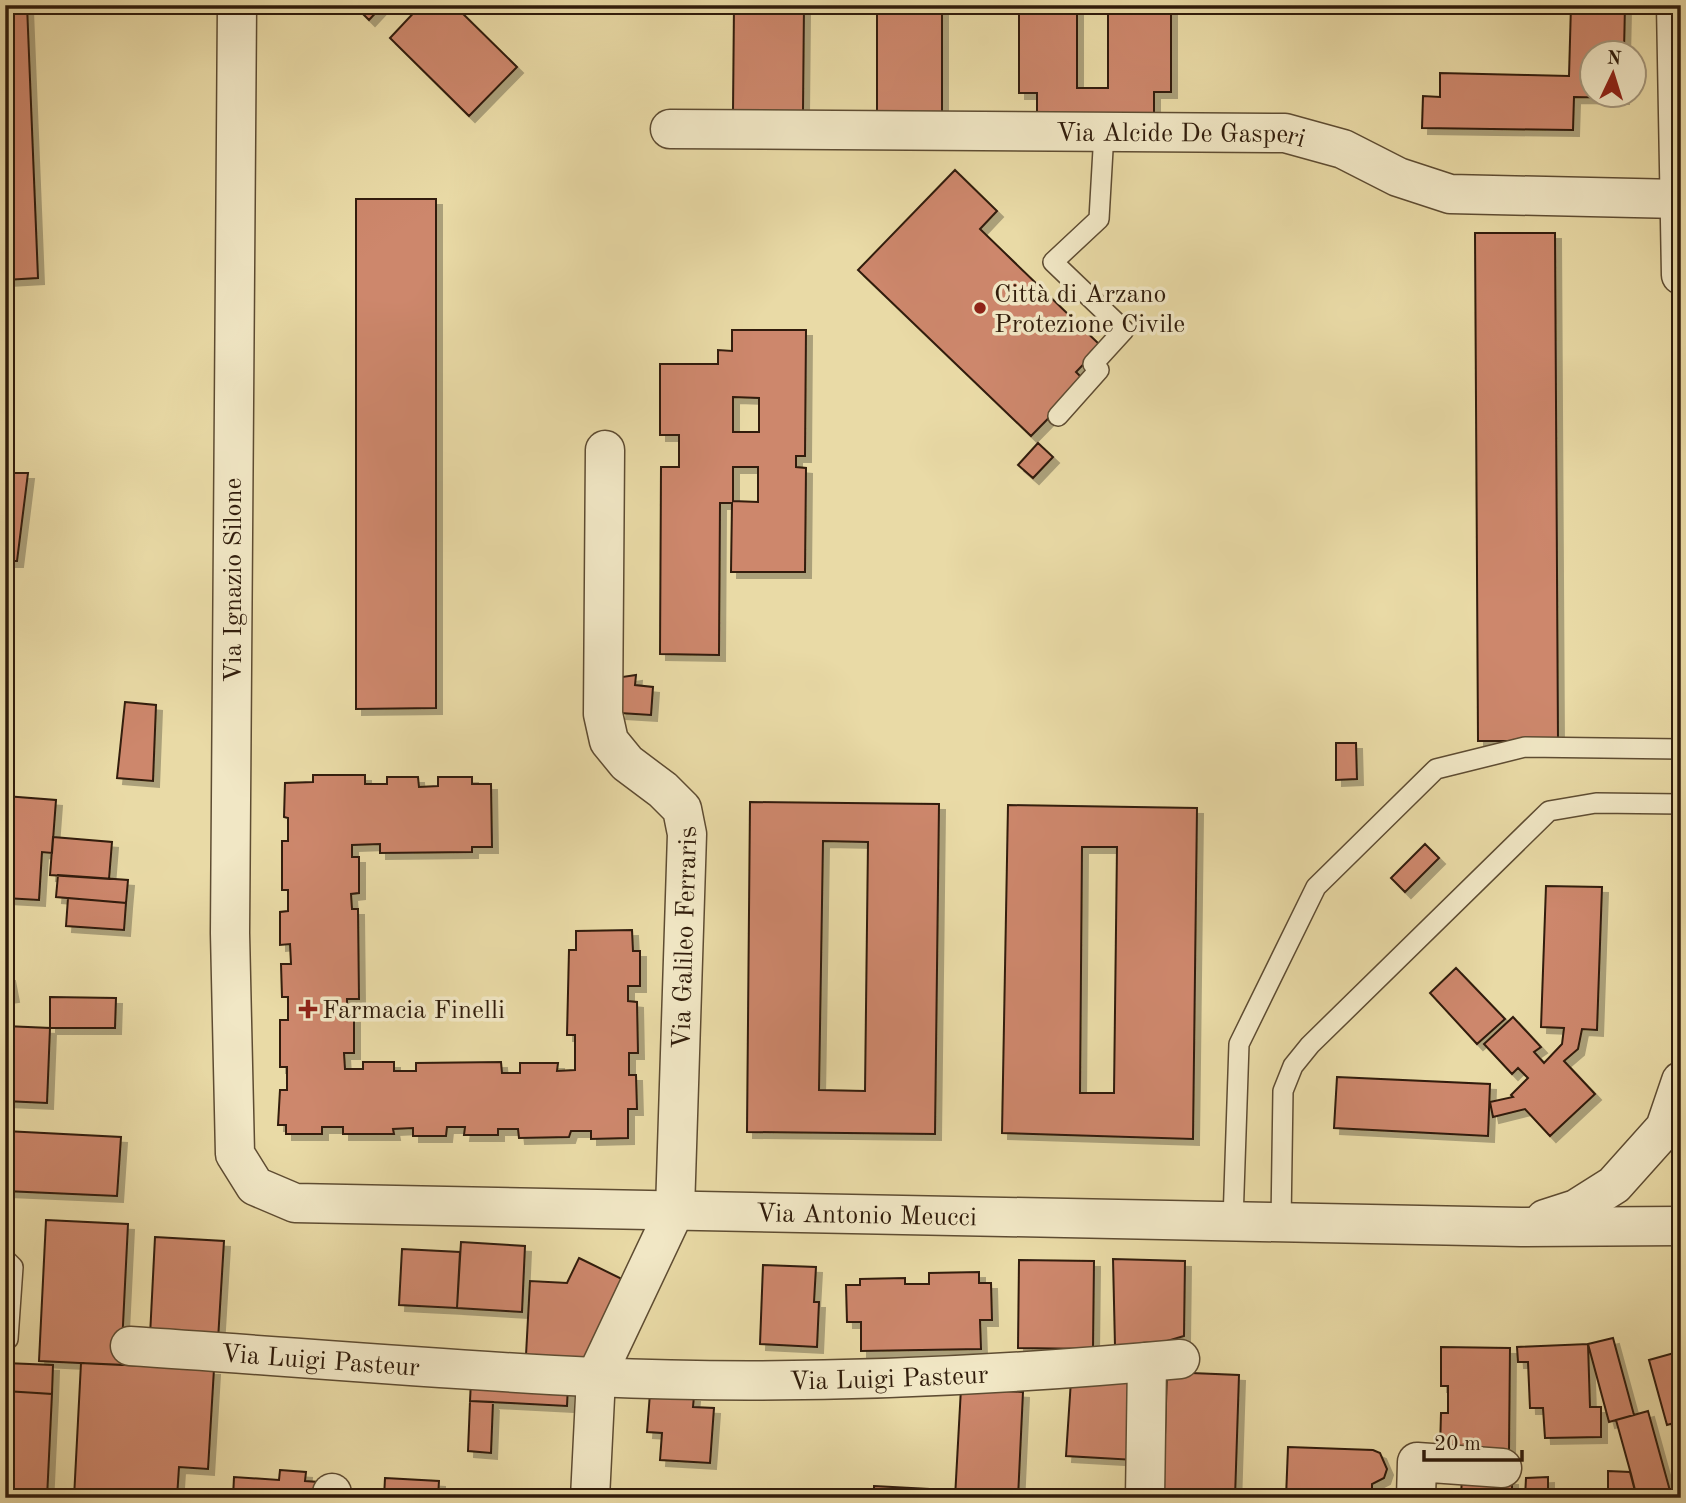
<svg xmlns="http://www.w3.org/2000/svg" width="1686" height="1503" font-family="'Old Standard TT',serif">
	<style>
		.building { fill: #cd876c; stroke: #301c0b; stroke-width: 2; fill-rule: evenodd; filter: url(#shadow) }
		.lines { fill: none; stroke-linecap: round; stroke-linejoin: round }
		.service-casing { stroke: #5e4c32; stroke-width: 22 }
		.minor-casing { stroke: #5e4c32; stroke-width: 41 }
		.service { stroke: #f1e7c5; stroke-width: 19 }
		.minor { stroke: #f1e7c5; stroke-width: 38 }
		.poi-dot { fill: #8f2418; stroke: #f1e7c5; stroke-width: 2.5 }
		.labels { text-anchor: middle; stroke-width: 7; stroke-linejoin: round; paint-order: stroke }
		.street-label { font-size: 26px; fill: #301c0b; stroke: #f1e7c5 }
		.poi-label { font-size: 26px; fill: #301c0b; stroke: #f1e7c5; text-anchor: start }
	</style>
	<defs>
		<filter id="shadow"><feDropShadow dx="6" dy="6" stdDeviation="0" flood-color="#0004"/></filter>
	</defs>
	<rect width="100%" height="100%" fill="#e9daa6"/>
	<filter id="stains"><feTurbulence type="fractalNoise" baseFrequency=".00286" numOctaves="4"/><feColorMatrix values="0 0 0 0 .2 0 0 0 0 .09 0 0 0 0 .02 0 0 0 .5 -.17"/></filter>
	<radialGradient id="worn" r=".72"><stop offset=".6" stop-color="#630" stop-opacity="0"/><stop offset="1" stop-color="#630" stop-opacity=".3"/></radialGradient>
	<path class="building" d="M5,5H27L38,278L5,280Z
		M354,5H383L369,20Z
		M421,5H454L517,67L469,116L390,38Z
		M734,5H804L803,111H733Z
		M877,5H942V114H877Z
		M1019,5H1077V88H1108V5H1171V92H1154V127L1037,128V93H1019Z
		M1571,5H1625L1624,52H1592V94H1623V98L1574,97L1573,130L1422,128L1423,96L1440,97V73L1569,76Z
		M955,170L997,211L980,229L1101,346L1076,372L1085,381L1031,436L858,270Z
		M356,199H436V708L356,709Z
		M1475,233H1555L1558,741H1478Z
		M732,330H806L805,456H796V467L806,468L805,572H731L732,503H720L719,655L660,654L661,467H679V435H660V364H718V350L732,351ZM733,397L759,398V432H733ZM733,467H758V502L733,501Z
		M1038,443L1053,457L1033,478L1018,465Z
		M5,473H28L17,561H5Z
		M636,675L635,685L653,687L651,715L620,713L622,677Z
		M125,702L156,705L153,781L117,778Z
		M1336,743H1356L1357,779L1336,780Z
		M313,775H365V784H387V777H418L419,787L438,786V777H472V784H491L492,847H472V852L380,853V844L352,845V857H359V893L351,894L352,909H358L359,999H347V1017H354V1053H344L345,1069H363V1062H394V1071H416V1063L501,1062L502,1073H520V1063H558L557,1071L575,1070V1035H567L569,950H576V931L632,930L633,951H640V986H628V1001L637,1002L638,1053H629V1075H636L637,1109H628V1138L591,1139V1131H571L569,1137L519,1138L518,1129H498V1135H464L465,1127H447L446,1136H413V1128L393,1129L394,1134H343V1127H322V1134H286V1125H278L280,1090H287V1067H280V1020H288V997H282L281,964H291L290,944L280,945V912L288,911V890H282V841H288V818L284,817L285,783L313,782Z
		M5,796L56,800L52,853L42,852L39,900L5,898Z
		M750,802L939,804L935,1134L747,1132ZM823,841L868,842L865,1091L819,1090Z
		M1008,805L1197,808L1193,1139L1002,1133ZM1082,847H1117L1114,1093H1080Z
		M53,837L112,842L109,879L50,875Z
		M1425,844L1439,858L1405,892L1391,878Z
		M58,875L128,880L126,903L56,897Z
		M1546,886L1602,887L1597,1030L1582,1029L1578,1049L1564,1061L1595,1094L1550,1136L1525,1109L1493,1117L1490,1102L1513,1097L1511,1095L1528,1078L1518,1068L1512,1074L1484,1044L1513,1017L1541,1047L1534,1052L1544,1063L1562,1044L1564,1028L1541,1027Z
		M68,898L126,903L124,930L66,926Z
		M1456,968L1505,1019L1477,1044L1430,993Z
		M5,975H9L13,996L5,997Z
		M50,997L116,998L115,1028H50Z
		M5,1026L50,1028L47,1103L5,1101Z
		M1337,1077L1490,1084L1488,1136L1334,1128Z
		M5,1131L121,1137L117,1196L5,1191Z
		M46,1220L128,1224L121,1365L39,1361Z
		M155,1237L224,1241L218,1340L150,1336Z
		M461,1242L525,1246L522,1312L457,1308Z
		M402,1249L460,1252L457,1308L399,1305Z
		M579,1258L628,1282L591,1358L526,1355L530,1281L567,1283Z
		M1113,1259L1185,1261L1184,1336L1157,1344L1115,1346Z
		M1019,1260L1094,1261L1093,1349L1018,1348Z
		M763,1265L816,1267L814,1302H819L817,1347L760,1344Z
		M979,1272V1283H991L992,1320H980L981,1349L861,1351V1322H847L846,1285H860V1279L905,1278V1284H929V1273Z
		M1613,1338L1634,1415L1609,1422L1588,1344Z
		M1588,1344L1590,1407H1601V1437L1545,1438L1543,1408H1530L1528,1362H1518L1517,1347Z
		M1441,1347L1510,1348L1509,1451L1440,1450L1441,1413H1448V1386H1441Z
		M1681,1351V1421L1667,1425L1649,1360Z
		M5,1363L53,1365L52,1394L5,1391Z
		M81,1363L214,1369L208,1469L179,1467L177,1498H74Z
		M1167,1372L1239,1375L1235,1498H1163Z
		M1128,1377L1135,1460L1066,1456L1071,1380Z
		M471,1381L568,1385L567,1406L470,1401Z
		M961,1388L1023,1392L1018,1498H955Z
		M5,1391L52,1394L47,1498H5Z
		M650,1393L694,1396L693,1407L714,1408L710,1463L660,1460L662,1433L647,1432Z
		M470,1401L493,1402L491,1453L468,1451Z
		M1648,1411L1672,1498H1637L1631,1474L1616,1420Z
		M1288,1447L1373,1450L1380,1453L1387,1469L1384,1478L1372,1484V1498H1286Z
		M280,1470L306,1472L305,1481L319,1482L318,1498H233L234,1477L279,1480Z
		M1608,1471L1630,1472L1635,1491L1608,1492Z
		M1548,1477V1498H1525L1526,1478Z
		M385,1478L439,1481L438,1498H384Z
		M1462,1478L1512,1479V1498H1452V1495H1461Z
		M874,1486L929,1489V1498H874Z"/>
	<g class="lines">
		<g class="service-casing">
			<path id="service" d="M1058,416L1099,370L1093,364L1124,330L1053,262L1099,219L1104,132
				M1233,1221L1239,1044L1316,887L1436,769L1525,747L1681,749
				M1281,1222L1283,1091L1293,1066L1310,1045L1549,811L1596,803L1681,804
				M5,1259L13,1267L8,1339"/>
		</g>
		<g class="minor-casing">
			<g id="minor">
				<path id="s1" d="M237,5L230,933L235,1154L255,1186L295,1203L1521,1227L1681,1226"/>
				<path d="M1676,5L1681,275"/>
				<path id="s2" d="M670,129L1285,133L1343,149L1398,177L1450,194L1679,199"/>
				<path d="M1545,1219L1576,1209L1614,1185L1665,1128L1681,1081"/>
				<path id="s3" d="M130,1346C284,1356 439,1370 594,1377C790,1386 986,1377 1180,1359"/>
				<path d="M332,1498V1493"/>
				<path id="s4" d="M590,1498L596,1377L675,1210L687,834L682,809L663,790L627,763L609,741L603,714L605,450"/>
				<path d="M1145,1498L1147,1362"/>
				<path d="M1416,1498L1417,1462L1502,1468"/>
			</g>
		</g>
		<use href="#service" class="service"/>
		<use href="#minor" class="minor"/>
	</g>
	<g class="poi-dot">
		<circle cx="980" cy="308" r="7"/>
		<path d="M304.5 998.5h7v7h7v7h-7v7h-7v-7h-7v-7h7z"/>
	</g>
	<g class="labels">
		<g class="street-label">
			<text dy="9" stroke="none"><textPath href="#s2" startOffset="511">Via Alcide De Gasperi</textPath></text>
			<text transform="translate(232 580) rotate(-90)" y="9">Via Ignazio Silone</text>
			<text dy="9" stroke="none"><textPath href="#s4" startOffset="578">Via Galileo Ferraris</textPath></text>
			<text dy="9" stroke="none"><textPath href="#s1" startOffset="1802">Via Antonio Meucci</textPath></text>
			<text dy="9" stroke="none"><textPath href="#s3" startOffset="191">Via Luigi Pasteur</textPath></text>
			<text dy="9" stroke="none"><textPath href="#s3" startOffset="760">Via Luigi Pasteur</textPath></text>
		</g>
		<g class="poi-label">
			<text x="994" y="302">Città di Arzano<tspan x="994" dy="30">Protezione Civile</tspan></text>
			<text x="322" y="1018">Farmacia Finelli</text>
		</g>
	</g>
	<rect width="1686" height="1503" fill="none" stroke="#e9daa6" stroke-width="28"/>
	<rect x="7" y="7" width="1672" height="1489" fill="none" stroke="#301c0b" stroke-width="3.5"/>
	<rect x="14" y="14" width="1658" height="1475" fill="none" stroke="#301c0b" stroke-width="2"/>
	<g transform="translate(1613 74) rotate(4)"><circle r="33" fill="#f1e7c5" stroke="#a4967b" stroke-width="2"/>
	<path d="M0-5L12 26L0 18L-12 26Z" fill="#8f2418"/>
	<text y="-10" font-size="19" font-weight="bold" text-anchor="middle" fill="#301c0b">N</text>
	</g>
	<path d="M1424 1450v10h98v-10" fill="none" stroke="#301c0b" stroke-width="3.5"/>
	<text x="1434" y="1450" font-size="21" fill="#301c0b" stroke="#f1e7c5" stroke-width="5" paint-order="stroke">20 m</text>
	<rect width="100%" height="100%" filter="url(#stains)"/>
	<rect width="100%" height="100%" fill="url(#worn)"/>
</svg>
